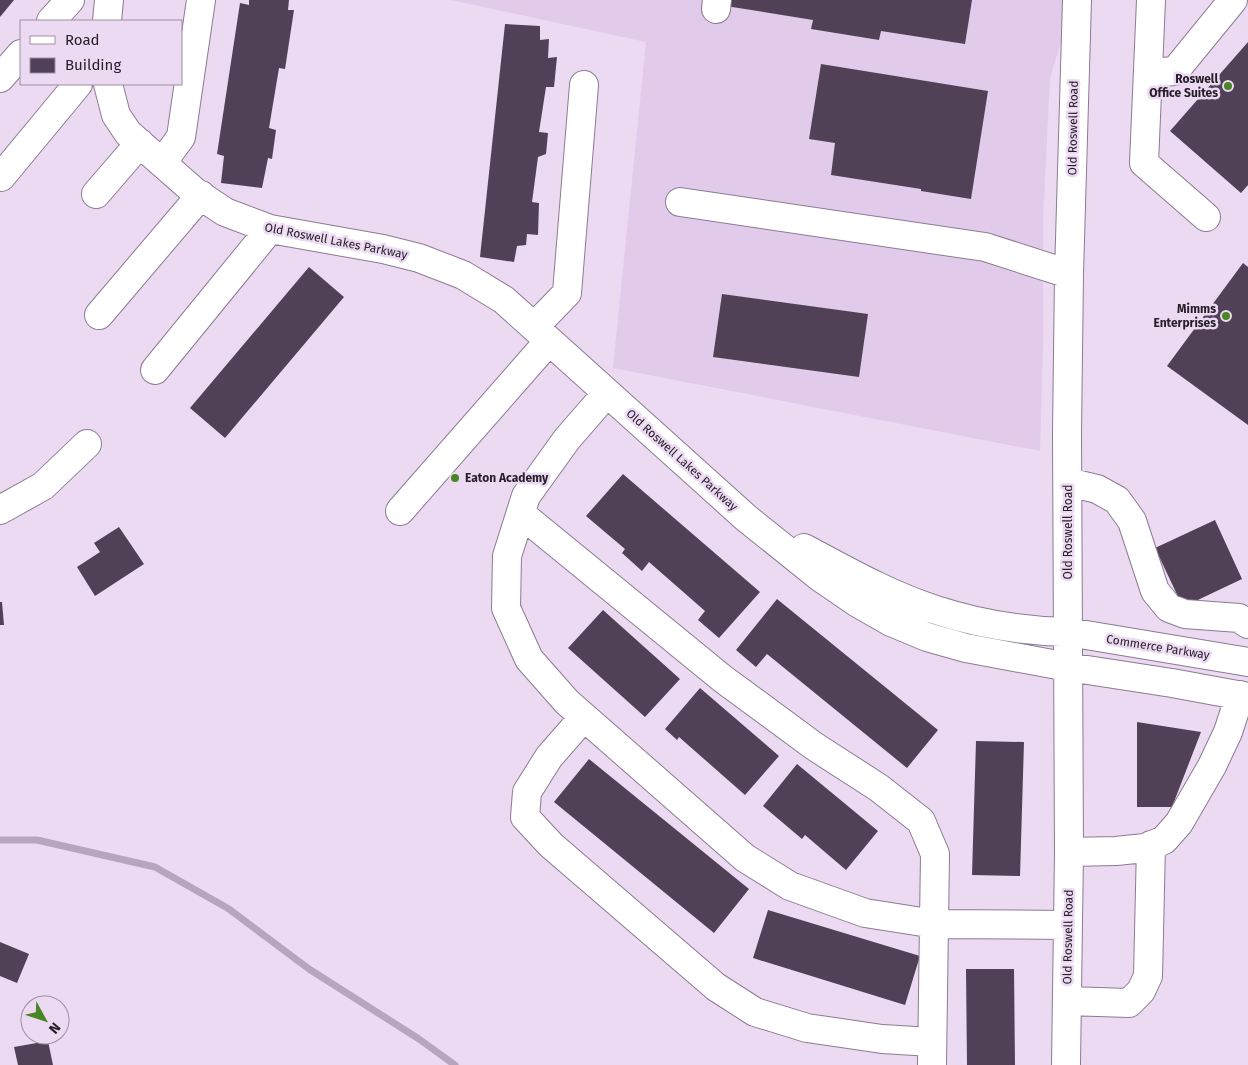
<svg xmlns="http://www.w3.org/2000/svg" width="1248" height="1065" font-family="'Fira Sans',sans-serif">
	<style>
		.built { fill: #e2cbea }
		.lines { fill: none; stroke-linecap: round; stroke-linejoin: round }
		.stream { stroke: #b7a5bd; stroke-width: 7 }
		.building { fill: #514156 }
		.minor-casing { stroke: #8c7b92; stroke-width: 30 }
		.minor { stroke: #fff; stroke-width: 28 }
		.poi-dot { fill: #488524; stroke: #ecd9f2; stroke-width: 2 }
		.labels { text-anchor: middle; stroke-width: 5; stroke-linejoin: round; paint-order: stroke }
		.poi-label { font-size: 12px; font-weight: bold; fill: #272029; stroke: #ecd9f2; text-anchor: end }
		.street-label { font-size: 12px; fill: #272029; stroke: #ecd9f2 }
	</style>
	<rect width="100%" height="100%" fill="#ecd9f2"/>
	<path class="built" d="M451,0H1062V38L1050,78L1043,221V346L1040,451L613,368L646,42Z"/>
	<g class="lines">
		<path class="stream" d="M0,840H37L155,867L229,909L309,969L419,1039L455,1065"/>
	</g>
	<path class="building" d="M0,0H14L0,17Z
		M249,0H289L288,10H294L285,69L279,68L269,128L276,130L272,159L268,158L262,188L221,183L224,156L217,154L240,3L249,5Z
		M727,0H972L965,44L881,31L879,40L811,29L813,20L726,6Z
		M505,24L540,26V40L549,39L548,58L557,57L554,87H546L539,132L548,133L546,154L538,157L532,202L539,203L538,235L527,234L526,245L517,246L514,262L480,257Z
		M1248,42V185L1241,193L1170,131Z
		M821,64L988,91L971,199L921,191V189L831,175L835,143L809,139Z
		M1243,263L1248,267V425L1167,366Z
		M309,267L344,297L225,438L190,408Z
		M722,294L868,314L859,377L713,357Z
		M623,474L760,592L719,638L698,620L705,611L649,562L642,571L622,553L625,549L586,516Z
		M1215,520L1242,579L1183,607L1155,548Z
		M119,527L144,564L95,596L77,567L100,552L94,543Z
		M777,599L938,730L907,768L767,654L756,667L736,650Z
		M0,602H2L4,625H0Z
		M603,610L680,679L645,717L568,648Z
		M700,688L779,756L745,795L679,737L677,740L665,729Z
		M1137,722L1201,732L1172,807H1137Z
		M976,741L1024,742L1020,876L972,875Z
		M589,759L749,889L714,933L554,802Z
		M797,764L878,831L846,870L805,835L802,839L763,806Z
		M768,910L920,956L905,1005L753,958Z
		M0,942L29,954L17,983L0,976Z
		M966,969H1014L1015,1065H967Z
		M48,1041L53,1065H18L14,1047Z"/>
	<g class="lines">
		<g class="minor-casing">
			<path id="minor" d="M1151,0L1144,163L1206,217
				M716,9L717,0
				M51,21L70,0
				M107,21L109,0
				M1148,73L1175,71L1233,0
				M0,78L21,54
				M108,84L116,115L128,133L195,192L225,212L270,229L383,249L419,258L463,275L504,300L745,517L821,578L856,602L891,622L927,637L966,648L1068,667L1172,683L1248,697
				M162,163L181,137L201,0
				M0,176L1,177L78,84
				M96,194L140,143
				M680,202L985,247L1069,274
				M99,315L201,195
				M534,327L567,293L584,85
				M155,370L270,229
				M607,393L567,439L526,496L507,556L506,608L529,659L567,702L745,858L790,886L865,913L935,924L1068,925
				M1068,482L1097,489L1117,500L1132,521L1155,591L1169,608L1185,614L1239,618L1248,624
				M0,510L43,486L87,444
				M400,511L549,341
				M521,514L723,679L814,746L879,788L921,821L935,854L932,1064
				M804,548C847,571 889,595 936,610C979,624 1022,631 1068,632L1248,662
				M584,717L549,757L527,792L525,817L551,845L716,987L755,1012L807,1028L882,1039L932,1042
				M1069,852L1116,851L1145,848L1164,840L1179,823L1212,766L1228,732L1240,695
				M1067,1001L1129,1003L1141,991L1148,976L1151,845
				M1066,1065L1069,852L1067,433L1069,274L1077,0"/>
		</g>
		<use href="#minor" class="minor"/>
	</g>
	<g class="poi-dot">
		<circle cx="1228" cy="86" r="5"/>
		<circle cx="1226" cy="316" r="5"/>
		<circle cx="455" cy="478" r="5"/>
	</g>
	<g class="labels">
		<g class="poi-label">
			<text x="1218" y="83">Roswell<tspan x="1218" dy="14">Office Suites</tspan></text>
			<text x="1216" y="313">Mimms<tspan x="1216" dy="14">Enterprises</tspan></text>
			<text x="465" y="482" text-anchor="start">Eaton Academy</text>
		</g>
		<g class="street-label">
			<text transform="translate(1073 128) rotate(-89)" y="4">Old Roswell Road</text>
			<text transform="translate(336 241) rotate(11)" y="4">Old Roswell Lakes Parkway</text>
			<text transform="translate(682 460) rotate(42)" y="4">Old Roswell Lakes Parkway</text>
			<text transform="translate(1068 532) rotate(-90)" y="4">Old Roswell Road</text>
			<text transform="translate(1158 647) rotate(9)" y="4">Commerce Parkway</text>
			<text transform="translate(1068 937) rotate(-89)" y="4">Old Roswell Road</text>
		</g>
	</g>
	<rect x="20" y="20" width="162" height="65" fill="#ecd9f2" stroke="#9d8fa2"/>
	<rect x="30" y="36" width="25" height="8" fill="#ffffff" stroke="#9d8fa2"/>
	<text x="65" y="45" font-size="15" fill="#272029">Road</text>
	<rect x="30" y="58" width="25" height="15" fill="#514156" stroke="#9d8fa2"/>
	<text x="65" y="70" font-size="15" fill="#272029">Building</text>
	<g transform="translate(45 1020) rotate(130)"><circle r="24" fill="#ecd9f2" stroke="#9d8fa2"/>
	<path d="M0-4L9 19L0 12L-9 19Z" fill="#488524"/>
	<text y="-8" font-size="14" font-weight="bold" text-anchor="middle" fill="#272029">N</text>
	</g>
</svg>
